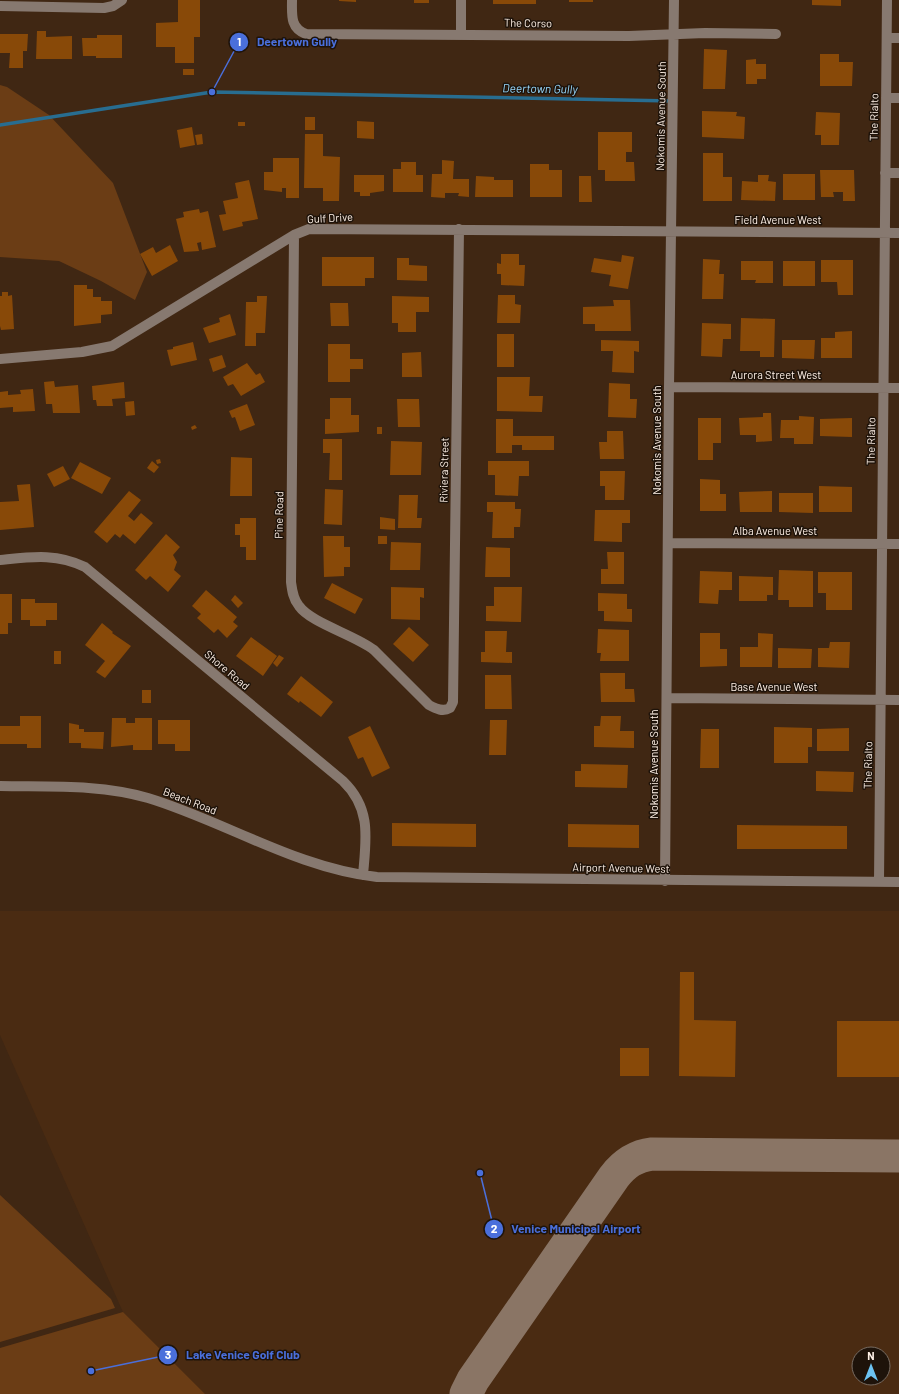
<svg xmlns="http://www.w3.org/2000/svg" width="899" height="1394" font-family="Barlow,sans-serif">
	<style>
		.built { fill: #4a2b12; fill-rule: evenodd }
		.green { fill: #6b3d15 }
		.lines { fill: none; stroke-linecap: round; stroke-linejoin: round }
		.stream { stroke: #286d90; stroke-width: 3.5 }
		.taxiway { stroke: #8a7565; stroke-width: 33 }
		.building { fill: #884908 }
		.minor { stroke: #877970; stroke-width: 10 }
		.labels { text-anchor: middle; stroke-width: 3; stroke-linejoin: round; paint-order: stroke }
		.street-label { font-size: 11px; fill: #fff1e7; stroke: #1e130a }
		.water-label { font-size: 12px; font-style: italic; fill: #98d9fe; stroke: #1e130a }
		.leader { fill: none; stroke: #4a6fdb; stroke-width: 1.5 }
		.callout-dot { fill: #4a6fdb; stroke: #1e130a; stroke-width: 1.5 }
		.mark-label { font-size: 12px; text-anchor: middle; font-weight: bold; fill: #fff }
		.callout-label { font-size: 12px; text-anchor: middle; font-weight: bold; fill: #4a6fdb; stroke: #1e130a; stroke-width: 3; stroke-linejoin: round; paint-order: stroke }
	</style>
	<rect width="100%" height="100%" fill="#402713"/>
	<path class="built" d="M0,911H899V1394H205L123,1312L0,1035ZM859,1354H883V1378H859Z"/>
	<path class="green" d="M0,85L7,87L49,115L113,183L147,272L135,300L101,281L59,261L0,257Z
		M0,1195L111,1299L115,1308L0,1342Z
		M123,1312L205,1394H0V1348Z"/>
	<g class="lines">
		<path class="stream" d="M0,125L212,92L672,101"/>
		<path class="taxiway" d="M466,1394L473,1380L614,1177C624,1164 635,1156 652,1154L899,1156"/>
	</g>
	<path class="building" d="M178,0H200V37H194V63H175V47H156V23L178,22Z
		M339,0H356V2L339,1Z
		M414,0H429V3H414Z
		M493,0H536V4H493Z
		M569,0H593V2H569Z
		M812,0H841V6L812,5Z
		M37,31H46V37L72,36V59H36Z
		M0,34H28L27,51H23V68H9L10,53H0Z
		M97,35H122V58H96V56H83L82,38H97Z
		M704,49L727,50L725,89H703Z
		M820,54H839V62H853L852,86H820Z
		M756,59V64H766V79H757V84H746V60Z
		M183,69H194V75H183Z
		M702,111L737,112L736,116L745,117L744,139L702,137Z
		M816,112L840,113L839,145H821V135H815Z
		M305,117H315V130H305Z
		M357,121L374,122V139L357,138Z
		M238,122H245V126H238Z
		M192,127L195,145L180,148L177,130Z
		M598,132H632V152H626V162H634L635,181H605V170H598Z
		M202,134L203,144L197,145L195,135Z
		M305,134H323V156L340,157L339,201H323V188H304Z
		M703,153H723V177H732V201H703Z
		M273,158H299V198H286V188H282V192L264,190V172H273Z
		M442,160L454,161L453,179H469V197L458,196L459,193H445V198L431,197L432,174H442Z
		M401,162H416V175H423V192H393V169H401Z
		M530,164H549V170H562V197H530Z
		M820,170H854L855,201H843V192H833L834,197H821Z
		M783,174H815V200H783Z
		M354,175H384V191L370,193V196H360V192H354Z
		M758,175H769L768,181L776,182L775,201L741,200L742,181L758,182Z
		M476,176L494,177V180H513V197H475Z
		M579,176H591L592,202H579Z
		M249,180L258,219L242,222L243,226L223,231L219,215L226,214L223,201L238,198L235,183Z
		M199,209L200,213L208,211L216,247L202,250L201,242L197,243L199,251L184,252L176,219L184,217L183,212Z
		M170,245L178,261L152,276L140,254L153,247L156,253Z
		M501,254H519V265H525L524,286L501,285V274H497V263L501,264Z
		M622,255L634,257L628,289L609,286L611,275L591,272L594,258L621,262Z
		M322,257H374V278H365V286H322Z
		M397,258H409V265L427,266V281L397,280Z
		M703,259L720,260L719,274H724L723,299H702Z
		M821,260H853V295H838L837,282H821Z
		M741,261H773V283H755L756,280H741Z
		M783,261H815V286H783Z
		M74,285H87V289H93V297H101V301H112V314L101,315V323L74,326Z
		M2,292H8V296L12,295L14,329L1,330L0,326V296H2Z
		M498,295H515V304L521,305L520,323H497Z
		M257,296H267L265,333H256V346H245L246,302H257Z
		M392,296L429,297V312H416V332H398V323H392Z
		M613,300H630L631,331H595V324H583V307L614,306Z
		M330,303H348L349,326H331Z
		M230,314L236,335L209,343L203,328L220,322L219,318Z
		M741,318L775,319L774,357H760V351H740Z
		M702,323L731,324V339H723L722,357L701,356Z
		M852,331V358H821V338H835V332Z
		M497,334H514V367H497Z
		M601,340L639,341V352L634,351V373L612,372L613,351H601Z
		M782,340H815L814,359L782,358Z
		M193,342L197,360L171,366L167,350L173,349V347Z
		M328,344H350V359H363V369H350V382H328Z
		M421,352L422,377H402V353Z
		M222,355L226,367L213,372L209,359Z
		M247,363L256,375L260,373L265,382L241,396L233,384L228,386L223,377Z
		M497,377H530L529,396H543L542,412L497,411Z
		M54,381L55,387L78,385L80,413H53L52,404H46L44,382Z
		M124,382L125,398L112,399L113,406H97L96,400H93L92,386Z
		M609,383L630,384V399H637L636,418L608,417Z
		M33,389L35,411L13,412V407L0,408V392L8,391V395L21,394L20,390Z
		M330,398H351V415H359V432L325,434V419H330Z
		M397,399H419L420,427H398Z
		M134,401L135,415L126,416L125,402Z
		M247,404L255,425L240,431L235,417L232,418L229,411Z
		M763,413H771L772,441L756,442V435H740L739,418L763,417Z
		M799,416L814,417L813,444H794V438H780L781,420H799Z
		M698,418H721V443H713V460H698Z
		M852,418V437L820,436V419Z
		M496,419H513V436H554V450H522V445H512V453H496Z
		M195,425L197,428L192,430L191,427Z
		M377,427H382V434H377Z
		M607,431H623L624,459H600L599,442H607Z
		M323,439H342V480H329L330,453H323Z
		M391,441L422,442L421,475H390Z
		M231,457L252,458V496H230Z
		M160,459L161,463L157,464L156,460Z
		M152,461L159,467L154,473L147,468Z
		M488,461H529V476H519L518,496L495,495V475H488Z
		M80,462L111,478L102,494L71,478Z
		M63,466L70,479L54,487L47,474Z
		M600,471H625L624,500H605V486H600Z
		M700,479L720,480V494H726V511H700Z
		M30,484L34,527L0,530V502L19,501L17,485Z
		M819,486L852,487V512H819Z
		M325,489L343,490L342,525L324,524Z
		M129,491L141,500L128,516L134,521L141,513L153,523L135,544L123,534L120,538L115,534L107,543L94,532Z
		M772,491V512H740L739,492Z
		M779,493H813V513L779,512Z
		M399,495H418L417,518H422L421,528H398Z
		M487,502H515V509H521L520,527H514V538H492L493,512H487Z
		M595,510H630V523H622V542L594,541Z
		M380,517L395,519V530L380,529Z
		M240,518H256V560H246V547H240V535H235V524H240Z
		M166,534L180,547L173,555L177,562L174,570L181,576L168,592L150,576L146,580L135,570Z
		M323,536H344V547H350V567H344V576L324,577Z
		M378,536H387V544H378Z
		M391,542L421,543L420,570H390Z
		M486,547L510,548V577H485Z
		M607,552H624V584H601V569H608Z
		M779,570L813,571V607H789V600H778Z
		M700,571L732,572V590H719L718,604L699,603Z
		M818,572H852V610H826V593H818Z
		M739,576L773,577V595H767V601H739Z
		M332,583L363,599L355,614L324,598Z
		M391,587L424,588V598L420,597V620L391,619Z
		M494,587H522L521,622L486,621V606H494Z
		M206,590L237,617L233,622L238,626L227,638L218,629L214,633L197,618L201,614L192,606Z
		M598,593L627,594V609H632V622L604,621V611H598Z
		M0,594H12V623H8V634H0Z
		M235,595L243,603L238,608L231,600Z
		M21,599H35V603H57V620H46V626H30V620H21Z
		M102,623L113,632L112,633L131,646L105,678L96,672L105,661L85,645Z
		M409,627L429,645L413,662L393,644Z
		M598,629L629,630V661H600L601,653H597Z
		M485,631H507L506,652H512V663L481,662V652H485Z
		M700,633H720V649H727V666L700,667Z
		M758,633L773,634L772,667H740V647H758Z
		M251,637L277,656L263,676L236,656Z
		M830,642H850L849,668L818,667V648H829Z
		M778,648L812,649L811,668H778Z
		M54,651H61V664H54Z
		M279,655L284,658L277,667L273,663Z
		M600,673H625V689H634L635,702H601Z
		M485,675H511L512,709H485Z
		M301,676L333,702L321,717L300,701L299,703L287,694Z
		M142,690H151V703H142Z
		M20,716H41V748H27V744H0V726H20Z
		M601,716H621L620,731H634V748L594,747V726H600Z
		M112,718H126V723H135V718H152V750H133V745L111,747Z
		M158,720H190V751H175V744H158Z
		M490,720H507L506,755H489Z
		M69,723L79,725V729H84V732H104L103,749L81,748V743H69Z
		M370,726L390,768L372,777L363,757L358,759L348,737Z
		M774,727L812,728V747H808V763H774Z
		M849,728V751H817V729Z
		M701,729H719V768H700Z
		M581,764L628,765L627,788L575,787V771H581Z
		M816,771L854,772L853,792L816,791Z
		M392,823L476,824V847L392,846Z
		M568,824L639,825V848L568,847Z
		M737,825L847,826V849H737Z
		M680,972H694V1020L736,1021L735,1077L679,1076Z
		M837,1021H899V1077H837Z
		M620,1048H649V1076H620Z"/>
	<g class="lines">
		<path class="minor" d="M292,0C292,15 290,28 306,34L629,36L705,33L776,34
			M0,6L104,8L113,6L122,0
			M461,34V0
			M887,38H899
			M886,98H899
			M885,173H899
			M294,235L291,582C292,590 293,599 299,606C311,623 355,635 374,650L429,705C436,709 443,712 450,708L453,702L459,229
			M0,359L82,352L112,346L294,235L309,229L899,233
			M669,387L899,388
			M668,543L899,544
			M0,560C31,557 56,553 85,567L343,781C372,809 366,839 363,875
			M667,698L899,700
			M0,786C49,787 100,784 148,798C224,821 296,868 377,877L899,882
			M665,881L669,387L674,0
			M879,882L887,0"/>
	</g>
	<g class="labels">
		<g class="street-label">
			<text transform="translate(528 23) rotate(1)" y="4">The Corso</text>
			<text transform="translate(661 116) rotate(-89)" y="4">Nokomis Avenue South</text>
			<text transform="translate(874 117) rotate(-89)" y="4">The Rialto</text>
			<text transform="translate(330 218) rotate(-3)" y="4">Gulf Drive</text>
			<text x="778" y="224">Field Avenue West</text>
			<text x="776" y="379">Aurora Street West</text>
			<text transform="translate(657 440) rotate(-90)" y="4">Nokomis Avenue South</text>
			<text transform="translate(871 441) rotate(-89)" y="4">The Rialto</text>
			<text transform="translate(444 470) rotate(-89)" y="4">Riviera Street</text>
			<text transform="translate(279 515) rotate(-89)" y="4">Pine Road</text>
			<text x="775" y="535">Alba Avenue West</text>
			<text transform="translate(227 670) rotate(40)" y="4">Shore Road</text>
			<text x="774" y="691">Base Avenue West</text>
			<text transform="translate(654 764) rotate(-90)" y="4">Nokomis Avenue South</text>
			<text transform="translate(868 765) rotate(-89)" y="4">The Rialto</text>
			<text transform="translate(190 801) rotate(21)" y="4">Beach Road</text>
			<text transform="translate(621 868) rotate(1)" y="4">Airport Avenue West</text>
		</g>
		<g class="water-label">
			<text transform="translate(540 89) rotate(1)" y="4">Deertown Gully</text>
		</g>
	</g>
	<path class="leader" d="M212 92L239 42M480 1173L494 1229M91 1371L168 1355"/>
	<g class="callout-dot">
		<circle cx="212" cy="92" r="4"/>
		<circle cx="480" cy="1173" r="4"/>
		<circle cx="91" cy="1371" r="4"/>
		<circle cx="239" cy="42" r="10"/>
		<circle cx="494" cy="1229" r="10"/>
		<circle cx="168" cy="1355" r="10"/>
	</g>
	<g class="mark-label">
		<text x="239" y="46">1</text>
		<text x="494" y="1233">2</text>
		<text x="168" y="1359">3</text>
	</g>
	<g class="callout-label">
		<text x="297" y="46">Deertown Gully</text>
		<text x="576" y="1233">Venice Municipal Airport</text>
		<text x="243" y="1359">Lake Venice Golf Club</text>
	</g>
	<g transform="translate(871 1366)"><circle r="19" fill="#1e130a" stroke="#786c62"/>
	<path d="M0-3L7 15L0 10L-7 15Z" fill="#6cc3f2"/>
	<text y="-6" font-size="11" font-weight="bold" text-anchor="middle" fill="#fff1e7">N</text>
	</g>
</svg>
